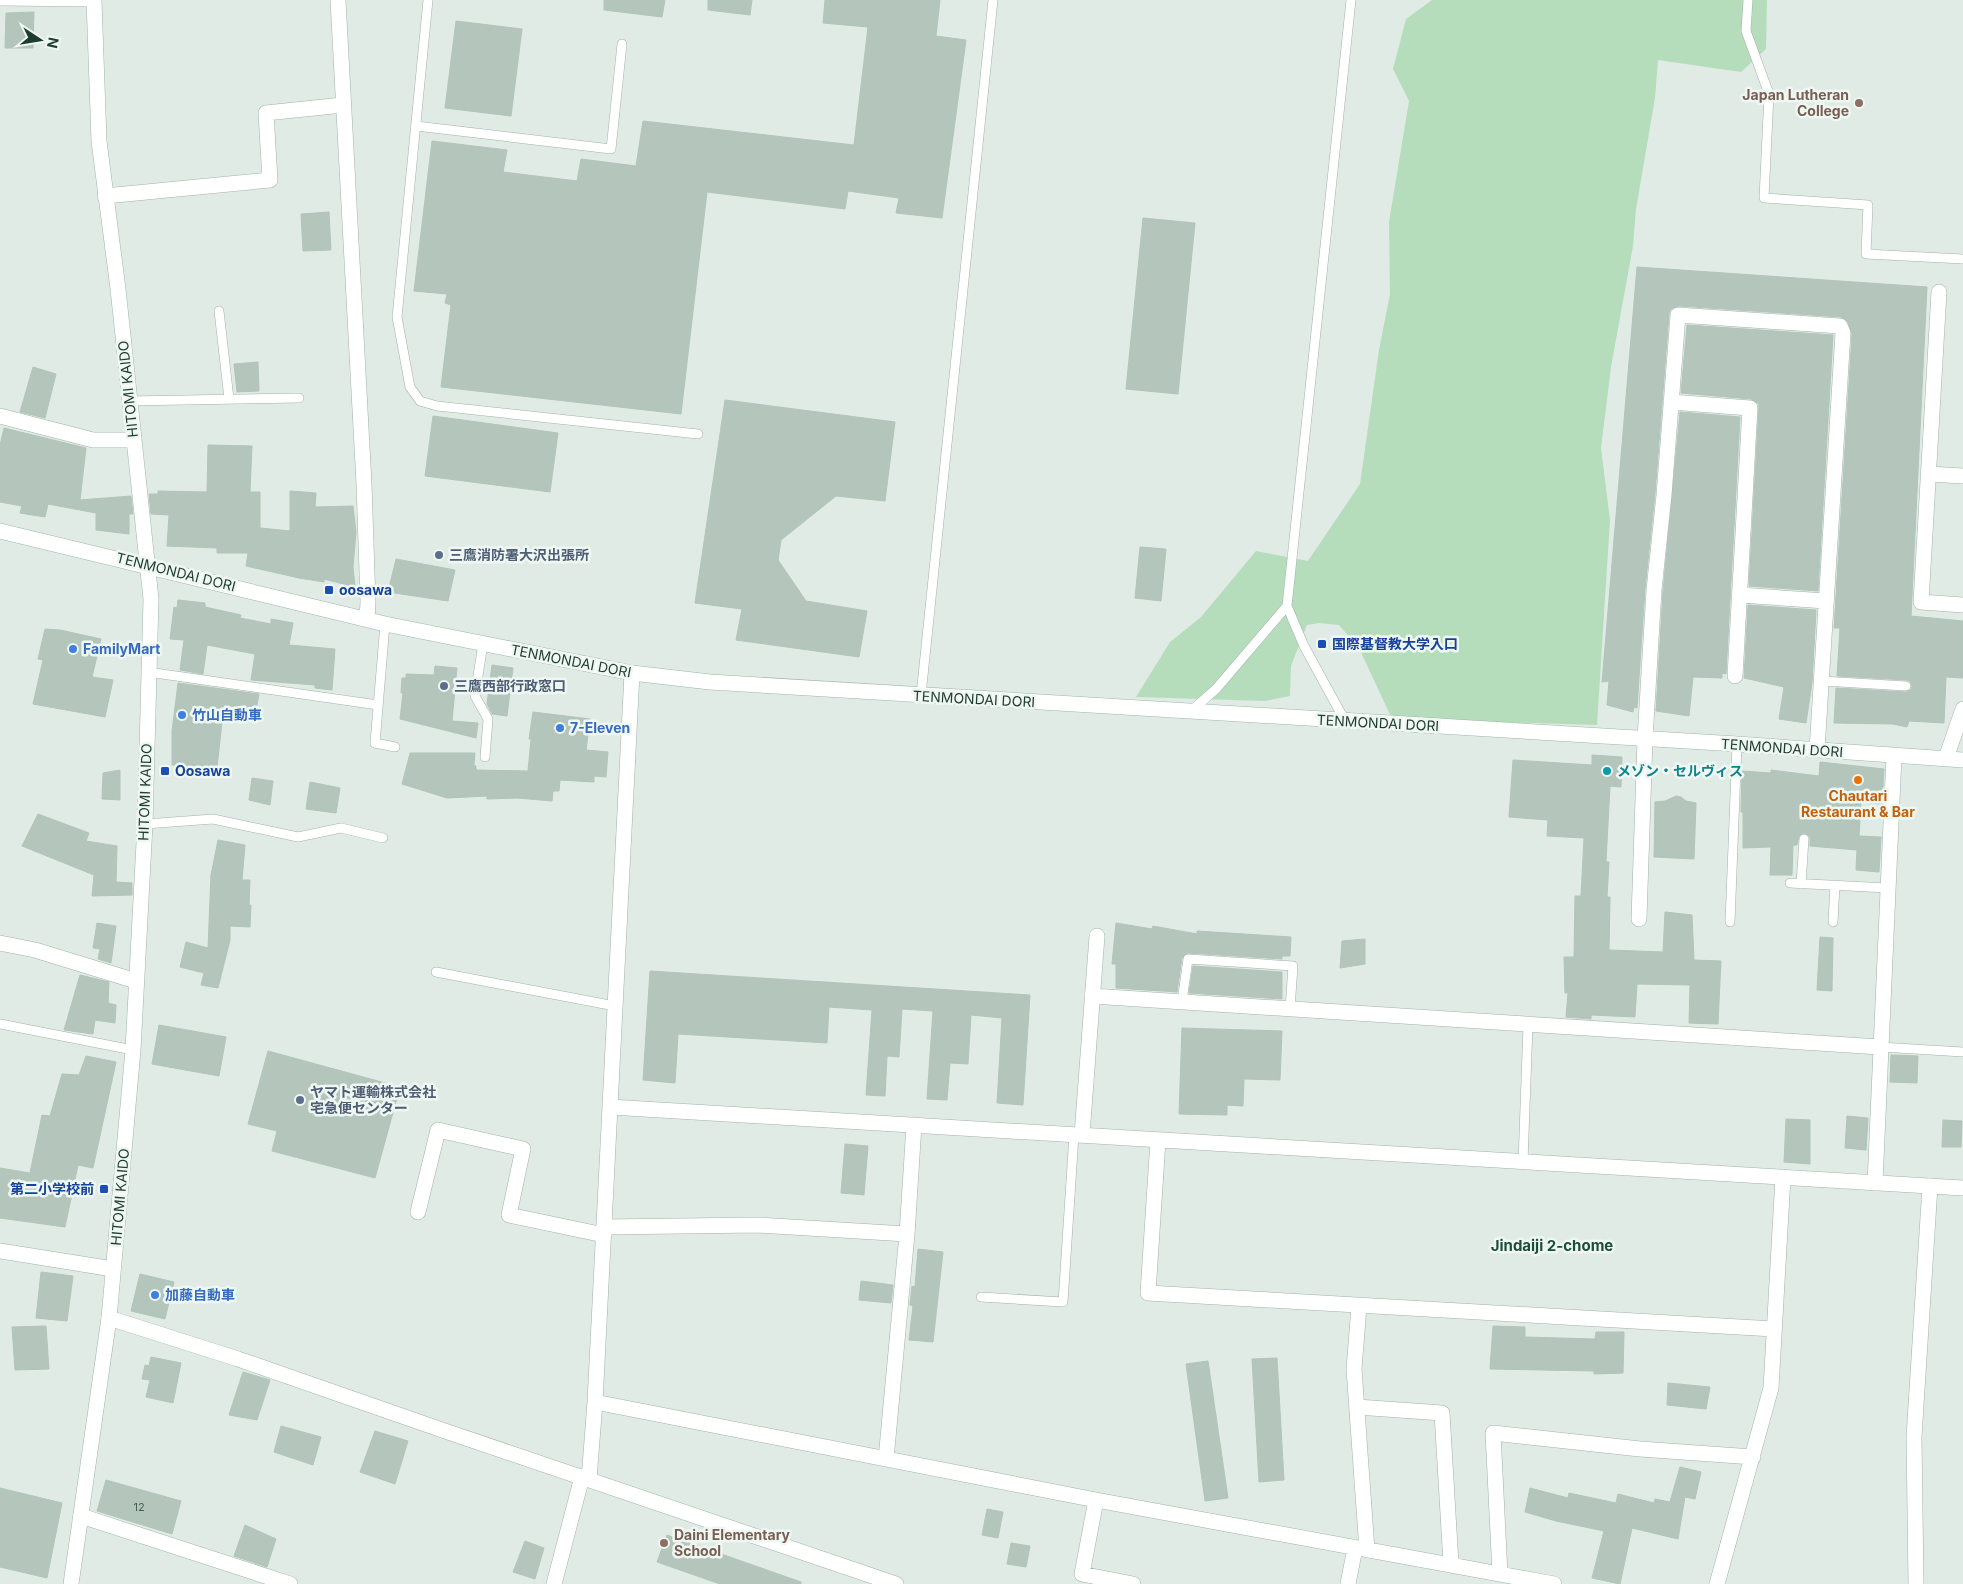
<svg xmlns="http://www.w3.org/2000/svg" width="1963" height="1584" font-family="Inter,'Noto Sans JP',sans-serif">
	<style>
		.green { fill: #b6ddbb }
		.building { fill: #b4c6bc; stroke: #b1c5ba }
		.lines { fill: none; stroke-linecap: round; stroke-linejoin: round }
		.service-casing { stroke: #a2b3aa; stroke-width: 10 }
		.minor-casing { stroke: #a2b3aa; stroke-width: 16 }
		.tertiary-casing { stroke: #a2b3aa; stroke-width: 16 }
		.secondary-casing { stroke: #9db7aa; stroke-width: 16 }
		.service { stroke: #fff; stroke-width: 9 }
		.minor { stroke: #fff; stroke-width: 15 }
		.tertiary { stroke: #fff; stroke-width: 15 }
		.secondary { stroke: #fff; stroke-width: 15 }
		.education-dot { fill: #8d6e63; stroke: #eff7f2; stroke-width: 2 }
		.service-dot { fill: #5c6f8a; stroke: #eff7f2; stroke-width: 2 }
		.transit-dot { fill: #1a4fb4; stroke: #eff7f2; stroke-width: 2 }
		.shop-dot { fill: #3f7fe0; stroke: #eff7f2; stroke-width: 2 }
		.culture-dot { fill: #0f9aa8; stroke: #eff7f2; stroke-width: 2 }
		.food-dot { fill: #e8710a; stroke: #eff7f2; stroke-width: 2 }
		.labels { text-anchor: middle; stroke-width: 5; stroke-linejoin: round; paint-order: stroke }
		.number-label { font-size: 11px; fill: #445e53 }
		.education-label { font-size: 14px; font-weight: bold; fill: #785e54; stroke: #eff7f2; text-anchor: end }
		.street-label { font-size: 14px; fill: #1f3c30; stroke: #eff7f2 }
		.service-label { font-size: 14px; font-weight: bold; fill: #4e5e75; stroke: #eff7f2; text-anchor: start }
		.transit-label { font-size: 14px; font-weight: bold; fill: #164399; stroke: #eff7f2; text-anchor: start }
		.shop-label { font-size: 14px; font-weight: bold; fill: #366cbe; stroke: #eff7f2; text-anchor: start }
		.culture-label { font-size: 14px; font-weight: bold; fill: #0d838f; stroke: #eff7f2; text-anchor: start }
		.food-label { font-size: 14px; font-weight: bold; fill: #c56008; stroke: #eff7f2 }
		.neighbourhood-label { font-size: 15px; font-weight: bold; fill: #1b4e3a; stroke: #eff7f2 }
	</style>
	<rect width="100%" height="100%" fill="#dfebe4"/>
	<path class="green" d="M1432,0H1767L1766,49L1741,72L1658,60L1655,98L1636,209L1633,246L1611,367L1601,448L1610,520L1597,725L1392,719L1359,648L1339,625L1319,623L1307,625L1291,666L1290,696L1265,701L1136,697L1170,642L1201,617L1256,551L1308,561L1360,484L1379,350L1390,294L1389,222L1409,101L1393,69L1406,19Z"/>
	<path class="building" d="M604,0H665L662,17L604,10Z
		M708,0H752L750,15L708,10Z
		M825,0H940L936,36L966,40L942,218L896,213L899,198L848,191L845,209L707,192L681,414L441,387L451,305L445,303L447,294L414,291L432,141L507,150L503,172L577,181L581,159L636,166L643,121L854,145L868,27L823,23Z
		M34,12L33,48H5L6,13Z
		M456,21L522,29L511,116L445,108Z
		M329,212L331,250L303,251L301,214Z
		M1143,218L1195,223L1178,394L1126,389Z
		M1637,267L1927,287L1911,616L1963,621V678L1946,677L1944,723L1909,721L1907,727L1893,724L1834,723L1836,688L1906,692L1911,690L1912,686L1910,681L1906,680L1837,676L1840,628H1834L1852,334L1848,322L1841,317L1679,306L1671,309L1669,314L1655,494L1645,589L1637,708L1634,707L1633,712L1607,705L1609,681L1602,682Z
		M1687,325L1833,335L1818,591L1749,586L1759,404L1751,399L1681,393Z
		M258,362L259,391L237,392L234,364Z
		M33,367L56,374L45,418L20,412Z
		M725,400L895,422L885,501L836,496L781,540L778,560L806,601L867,611L859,657L736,640L742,609L695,603Z
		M1680,412L1740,417L1726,674L1722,673V678L1693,677L1689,716L1656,711L1663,591Z
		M433,416L558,433L550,492L425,476Z
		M4,428L86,448L80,500L131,496L133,514H129V534L96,530V513L48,504L45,517L20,513L22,506L0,502V445Z
		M208,445L252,446L250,492H260V528L290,531V491L316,493L315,507L353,506L356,532L353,567L355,587L324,579V582L299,578L246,566L248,553H217V548L167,546L169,515L151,514L149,494H158V491L207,492Z
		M1140,547L1166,549L1161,601L1135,598Z
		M396,559L455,570L448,601L388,592Z
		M178,600L205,603V607L241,615L240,618L271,624V619L293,623L289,645L335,649L332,690L315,688V685L251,680L255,654L207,645L203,674L180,670L184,640L170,639L174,607L177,608Z
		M1748,605L1816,610L1812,683L1806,723L1779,719L1784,687L1744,678Z
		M45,629L60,630L101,639L92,677L113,680L105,717L33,704L43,660L38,659Z
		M492,665L513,668L507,716L492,714L487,704Z
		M435,666L457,668L452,721L478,723L476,738L400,719L403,693H401L402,678H406V674L434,675Z
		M178,683L259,694L256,710L224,705L217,767L172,765V731Z
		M533,712L590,719L586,750L608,752L606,777L594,776V782L560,780L559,791H553L552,801L517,798L487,799V796L447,798L402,784L410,753H475L474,765L476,766V770L528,771L531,739H529Z
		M1592,755L1622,757L1621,787L1610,786L1606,862H1609L1607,897H1610L1609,950L1663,952L1665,912L1692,915L1694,960L1721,961L1718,1024L1689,1023L1690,985L1637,984L1635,1017L1591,1015V1019L1566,1017L1568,993H1565L1564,957H1574L1575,896H1581L1584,838L1547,836L1548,820L1509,817L1513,760L1592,765Z
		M1820,762L1884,769L1882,804L1861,802L1859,836L1881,837L1879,872L1856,870L1857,850L1810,846V837L1805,833L1799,836L1797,845H1793L1792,875H1770L1771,847L1743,848V812H1741L1742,771L1771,773V770L1819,776Z
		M120,770V800L102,799L103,773Z
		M252,778L273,781L270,805L249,800Z
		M310,782L340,788L336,813L306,809Z
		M1676,796L1681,797L1686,801L1696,803L1694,859L1654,857L1655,802L1665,801Z
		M38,814L89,833L86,841L117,846L116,882L132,883V895L92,896L94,875L22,846Z
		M218,840L245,845L242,880H250L249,905H251L250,927L230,926V940L218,988L201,985L204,973L180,967L186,942L208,948L211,875Z
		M97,923L116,926L111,963L98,959L100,949L93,948Z
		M1116,923L1152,929L1153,926L1197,934V931L1291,937L1290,956H1282V959L1188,953L1182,958L1177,992L1116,988V964H1112Z
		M1820,937L1833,938L1832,991L1817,990Z
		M1365,939V964L1340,968L1342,941Z
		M1193,966L1282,972V999L1189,993Z
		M650,971L1030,995L1023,1105L997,1103L1002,1018L971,1015L968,1064L950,1063L947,1100L927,1099L933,1011L902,1009L899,1057L887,1056L885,1096L866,1095L872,1010L829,1007L827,1043L678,1034L675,1083L643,1080Z
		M80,975L109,982L108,1003L116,1005L115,1023L95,1020L93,1034L64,1030Z
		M159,1025L226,1037L219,1076L152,1064Z
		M1182,1028L1282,1031L1280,1080L1244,1079L1243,1106L1227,1105V1115L1179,1114Z
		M268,1051L400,1087L375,1178L272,1151L277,1131L248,1124Z
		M1891,1055L1918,1056L1917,1083L1890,1082Z
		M86,1056L116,1062L93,1168L78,1165L65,1227L0,1218V1168L30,1173L42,1115L50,1116L62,1074L79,1075Z
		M1847,1116L1868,1118L1866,1150L1845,1148Z
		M1786,1119L1810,1120V1164L1784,1162Z
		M1943,1120L1962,1121L1961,1147H1942Z
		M845,1144L868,1146L864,1195L841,1193Z
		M918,1249L943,1252L933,1342L909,1340L913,1306L910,1305L912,1286L915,1287Z
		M41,1272L73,1276L67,1321L36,1318Z
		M140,1274L174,1282L165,1319L131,1311Z
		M861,1281L893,1285L891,1303L859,1300Z
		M46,1326L49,1369L15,1370L12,1327Z
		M1493,1326L1525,1327V1337L1595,1339L1596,1332H1624L1623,1373L1594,1374V1371L1490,1369Z
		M151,1357L181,1363L173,1403L146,1397L150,1380L142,1379L145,1365L149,1366Z
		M1277,1358L1284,1480L1259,1482L1252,1359Z
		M1208,1361L1228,1498L1205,1501L1186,1364Z
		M243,1372L270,1380L257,1420L229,1415Z
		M1668,1383L1710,1387L1706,1409L1667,1405Z
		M281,1426L321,1437L313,1465L274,1452Z
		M375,1431L408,1441L395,1484L360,1472Z
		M1680,1467L1701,1472L1695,1499L1685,1497L1678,1539L1632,1528L1620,1584L1592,1578L1604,1531L1556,1521L1525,1512L1530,1488L1568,1498L1569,1493L1616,1503L1618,1494L1654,1503L1655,1499L1670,1502Z
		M106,1480L181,1501L172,1534L97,1511Z
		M0,1488L62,1503L47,1578L0,1567Z
		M987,1509L1003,1512L998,1538L982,1535Z
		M245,1525L276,1539L267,1567L234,1556Z
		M667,1535L801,1582V1584H720L657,1562Z
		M525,1541L544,1548L535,1579L513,1572Z
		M1011,1543L1030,1546L1026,1567L1007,1564Z"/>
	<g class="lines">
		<g class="service-casing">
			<path id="service" d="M428,0L397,317L410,387L420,401L437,406L698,434
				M1748,0L1746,31L1769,94L1764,198L1868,205L1866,254L1963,259
				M0,1L94,2
				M416,126L611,149L622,44
				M219,311L229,399
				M129,401L299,398
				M385,624L375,743L395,747
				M483,643L475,696L488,719L485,757
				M148,672L378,705
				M1822,681L1906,686
				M921,695L993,0
				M1192,710L1216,689L1287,606
				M1345,721L1304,646L1287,606L1351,0
				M145,824L213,819L298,837L341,828L383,838
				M1790,883L1887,888
				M1801,884L1804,839
				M1730,922L1737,744
				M1833,922L1835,885
				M436,972L615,1006
				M1182,1001L1188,959L1293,966L1290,1009
				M0,1024L133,1050
				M1880,1047L1963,1052
				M1523,1162L1528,1025
				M981,1297L1063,1302L1074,1135"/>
		</g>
		<g class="minor-casing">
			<path id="minor" d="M338,0L364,484L368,602L367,619
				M105,196L270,180L266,113L343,105
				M1939,292L1921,602L1963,605
				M1671,402L1750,408L1735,676
				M0,416L93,440H133
				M1929,474L1963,476
				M1740,595L1826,601
				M1639,919L1645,739L1654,590L1664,495L1678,315L1840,326L1843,333L1817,750
				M0,943L35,950L136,981
				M1092,996L1880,1047
				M610,1107L1963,1188
				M1082,1135L1097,936
				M1158,1140L1148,1293L1774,1329
				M1875,1183L1894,756
				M418,1212L438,1130L523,1149L509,1215L604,1235
				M604,1227L758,1225L907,1234
				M0,1251L113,1269
				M1359,1306L1354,1369L1367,1550
				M109,1318L238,1359L445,1431L896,1584
				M595,1402L1096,1500L1554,1584
				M1357,1407L1442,1413L1451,1564
				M886,1459L907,1234L914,1125
				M589,1479L595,1402L632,673
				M1096,1500L1082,1574L1133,1584
				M81,1516L290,1584
				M1500,1574L1493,1433L1640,1449L1753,1457
				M554,1584L582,1477
				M1348,1584L1355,1548
				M1717,1584L1771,1388L1783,1177
				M1916,1584L1914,1437L1930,1186"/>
		</g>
		<g class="tertiary-casing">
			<path id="tertiary" d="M1946,758L1963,709"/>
		</g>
		<g class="secondary-casing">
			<path id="secondary" d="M0,531L385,624L632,673L710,682L1737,744L1963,760
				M71,1584L109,1318L133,1050L145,824L151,599L118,289L99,141L94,0"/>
		</g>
		<use href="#service" class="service"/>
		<use href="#minor" class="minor"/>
		<use href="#tertiary" class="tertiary"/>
		<use href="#secondary" class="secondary"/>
	</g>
	<g class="education-dot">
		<circle cx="1859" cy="103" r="5"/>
		<circle cx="664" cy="1543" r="5"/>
	</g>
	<g class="service-dot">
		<circle cx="439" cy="555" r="5"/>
		<circle cx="444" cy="686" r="5"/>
		<circle cx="300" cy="1100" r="5"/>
	</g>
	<g class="transit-dot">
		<rect x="324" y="585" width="10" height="10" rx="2.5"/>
		<rect x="1317" y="639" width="10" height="10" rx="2.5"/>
		<rect x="160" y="766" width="10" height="10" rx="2.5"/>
		<rect x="99" y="1184" width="10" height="10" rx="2.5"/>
	</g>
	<g class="shop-dot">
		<circle cx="73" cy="649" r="5"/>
		<circle cx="182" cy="715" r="5"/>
		<circle cx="560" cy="728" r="5"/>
		<circle cx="155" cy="1295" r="5"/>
	</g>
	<circle class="culture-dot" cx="1607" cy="771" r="5"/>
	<circle class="food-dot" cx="1858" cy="780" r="5"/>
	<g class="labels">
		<g class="number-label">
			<text x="139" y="1511">12</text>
		</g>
		<g class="education-label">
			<text x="1849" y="100">Japan Lutheran<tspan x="1849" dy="16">College</tspan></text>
			<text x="674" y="1540" text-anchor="start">Daini Elementary<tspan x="674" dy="16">School</tspan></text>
		</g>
		<g class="street-label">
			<text transform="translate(128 389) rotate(-96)" y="5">HITOMI KAIDO</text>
			<text transform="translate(176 572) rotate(14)" y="5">TENMONDAI DORI</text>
			<text transform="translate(571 661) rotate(11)" y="5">TENMONDAI DORI</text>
			<text transform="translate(974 699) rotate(3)" y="5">TENMONDAI DORI</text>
			<text transform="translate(1378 723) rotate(3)" y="5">TENMONDAI DORI</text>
			<text transform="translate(1782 748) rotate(4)" y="5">TENMONDAI DORI</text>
			<text transform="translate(145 792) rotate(-88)" y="5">HITOMI KAIDO</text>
			<text transform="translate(120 1197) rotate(-85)" y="5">HITOMI KAIDO</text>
		</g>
		<g class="service-label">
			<text x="449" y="560">三鷹消防署大沢出張所</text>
			<text x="454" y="691">三鷹西部行政窓口</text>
			<text x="310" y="1097">ヤマト運輸株式会社<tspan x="310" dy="16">宅急便センター</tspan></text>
		</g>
		<g class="transit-label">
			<text x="339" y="595">oosawa</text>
			<text x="1332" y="649">国際基督教大学入口</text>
			<text x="175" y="776">Oosawa</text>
			<text x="94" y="1194" text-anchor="end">第二小学校前</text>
		</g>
		<g class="shop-label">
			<text x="83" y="654">FamilyMart</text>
			<text x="192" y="720">竹山自動車</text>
			<text x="570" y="733">7-Eleven</text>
			<text x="165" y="1300">加藤自動車</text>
		</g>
		<g class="culture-label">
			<text x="1617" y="776">メゾン・セルヴィス</text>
		</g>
		<g class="food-label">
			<text x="1858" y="801">Chautari<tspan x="1858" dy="16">Restaurant &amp; Bar</tspan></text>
		</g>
		<g class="neighbourhood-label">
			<text x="1552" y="1251">Jindaiji 2-chome</text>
		</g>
	</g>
	<g transform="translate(40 40) rotate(102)" stroke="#eff7f2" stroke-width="4" paint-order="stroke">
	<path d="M0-4L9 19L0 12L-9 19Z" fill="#1f3c30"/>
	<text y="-8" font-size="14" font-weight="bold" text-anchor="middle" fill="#1f3c30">N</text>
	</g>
</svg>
